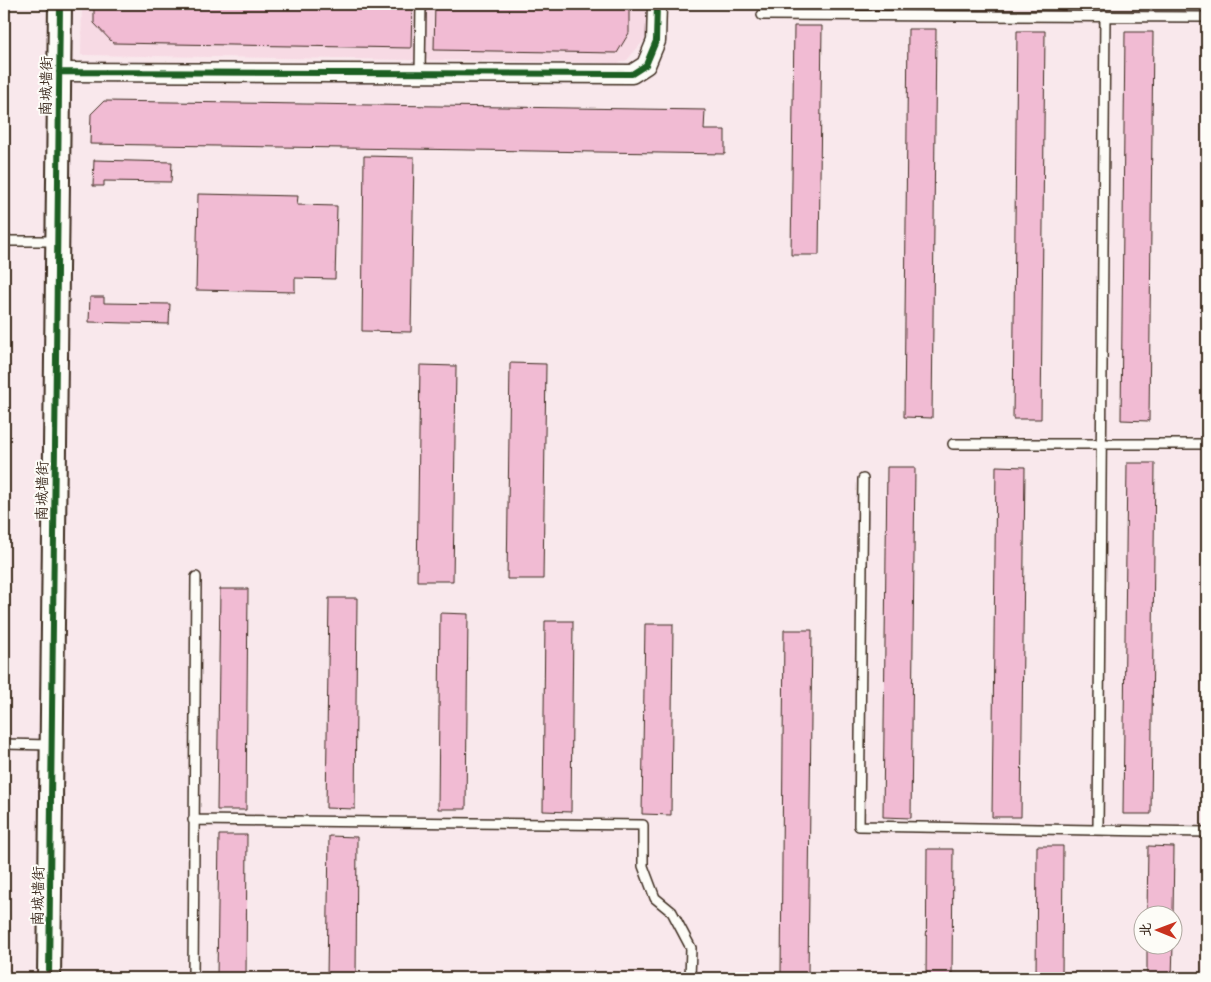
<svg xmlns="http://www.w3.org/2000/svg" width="1211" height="982" font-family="Mali,'LXGW WenKai TC',sans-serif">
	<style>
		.built { fill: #f7dae4 }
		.building { fill: #f1bbd3; stroke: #3b2a1e }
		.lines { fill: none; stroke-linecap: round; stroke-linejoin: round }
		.service-casing { stroke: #3b2a1e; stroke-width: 12 }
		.minor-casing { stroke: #3b2a1e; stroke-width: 21 }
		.tertiary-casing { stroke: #3b2a1e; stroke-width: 26 }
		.service { stroke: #fdfcf7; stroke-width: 9 }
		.minor { stroke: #fdfcf7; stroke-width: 18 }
		.tertiary { stroke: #fdfcf7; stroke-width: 22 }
		.cycleway-casing { stroke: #fdfcf7; stroke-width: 9 }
		.cycleway { stroke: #1b5e20; stroke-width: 6 }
		.labels { text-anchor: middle; stroke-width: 4; stroke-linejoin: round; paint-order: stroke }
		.street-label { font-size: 15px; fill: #3b2a1e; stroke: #fdfcf7 }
	</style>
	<rect width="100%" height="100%" fill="#f9e8ec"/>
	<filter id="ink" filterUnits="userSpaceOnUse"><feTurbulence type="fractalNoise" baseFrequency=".02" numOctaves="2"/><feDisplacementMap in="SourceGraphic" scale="10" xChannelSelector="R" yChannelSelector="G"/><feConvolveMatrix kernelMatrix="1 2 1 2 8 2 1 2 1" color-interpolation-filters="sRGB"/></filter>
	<g filter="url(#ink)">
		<path class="built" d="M82,4H646V38L627,60L619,63L81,55Z"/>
		<path class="building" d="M4,4H5V139H4Z
			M94,4H412L411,48L113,43L94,23Z
			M435,4H629V33L617,53L434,50Z
			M794,26H822L819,255H791Z
			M908,29H936L932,418L904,417Z
			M1017,31H1045L1041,419H1013Z
			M1125,32H1153L1149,421L1121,420Z
			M104,101L705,110L704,130H725V154L90,144L91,114Z
			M364,156L414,157L411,332L362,331Z
			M94,160L172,162L171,182L104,181V186H93Z
			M198,194L298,196L297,205L337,206L335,279L295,278V292L196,290Z
			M90,297H104V303L170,304L169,324L89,322Z
			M510,363L546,364L543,579H507Z
			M420,365L456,366L453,581H417Z
			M1127,463H1155L1151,814H1123Z
			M996,466L1025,467L1021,817H992Z
			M887,467H915L911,818L883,817Z
			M220,589H248L246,810H217Z
			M329,598H357L355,809L326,808Z
			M440,613L468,614L466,809H438Z
			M545,621H573L571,812L543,811Z
			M645,624H673L671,815L642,814Z
			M784,630H812L808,975H781Z
			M219,835H247L246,978H217Z
			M329,836L357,837L356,978H327Z
			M1037,846H1063L1062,978H1036Z
			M1148,846L1174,847L1173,914H1147Z
			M927,849H953L952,978H926Z
			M1147,944H1173L1172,978H1147Z"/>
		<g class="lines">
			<g class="service-casing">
				<path id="service" d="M762,15L1207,17
					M420,73L421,4
					M4,241H56
					M953,444H1207
					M863,479L859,826L1207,832
					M4,744L51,745
					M193,820L643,825V866L655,898L672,912L691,948L690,978
					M1098,830L1105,16
					M193,978L196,577"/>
			</g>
			<g class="minor-casing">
				<path id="minor" d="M59,72L632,74L646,65L656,41L657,4"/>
			</g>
			<g class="tertiary-casing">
				<path id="tertiary" d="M49,978L60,4"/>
			</g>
			<use href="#service" class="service"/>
			<use href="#minor" class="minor"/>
			<use href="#tertiary" class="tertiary"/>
			<g class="cycleway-casing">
				<path id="cycleway" d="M59,72L632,74L646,65L656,41L657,4
					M49,978L60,4"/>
			</g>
			<use href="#cycleway" class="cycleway"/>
		</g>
	</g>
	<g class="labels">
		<g class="street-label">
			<text transform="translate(46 86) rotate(-89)" y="5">南城墙街</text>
			<text transform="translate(42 491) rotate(-89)" y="5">南城墙街</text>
			<text transform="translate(38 896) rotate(-89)" y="5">南城墙街</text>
		</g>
	</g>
	<rect width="1211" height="982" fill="none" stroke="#fdfcf7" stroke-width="20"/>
	<rect x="10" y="10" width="1191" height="962" fill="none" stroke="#3b2a1e" stroke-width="2" filter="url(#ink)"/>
	<g transform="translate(1158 930) rotate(271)"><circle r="24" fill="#fdfcf7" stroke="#afa8a0"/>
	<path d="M0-4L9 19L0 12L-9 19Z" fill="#c8321e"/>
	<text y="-8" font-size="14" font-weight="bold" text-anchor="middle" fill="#3b2a1e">北</text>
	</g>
</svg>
